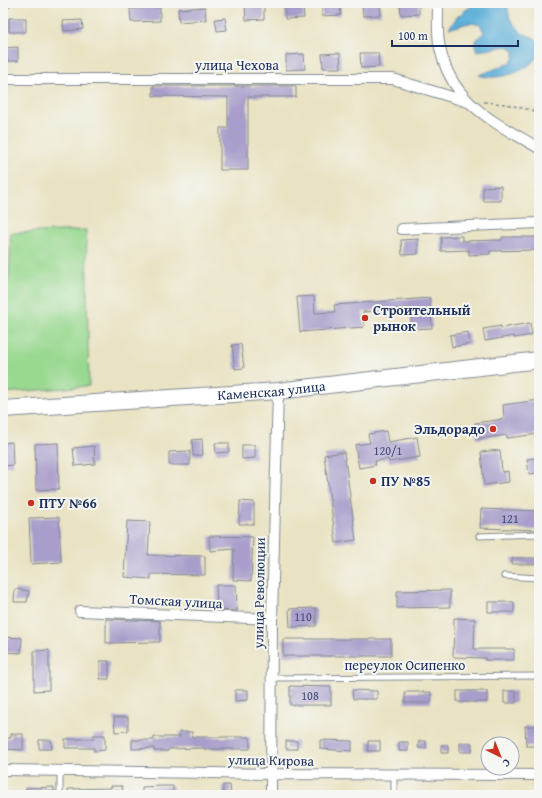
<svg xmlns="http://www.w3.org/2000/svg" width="542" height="798" font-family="'Gentium Book Plus',serif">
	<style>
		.green { fill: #98d88f; stroke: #5a8476 }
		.water { fill: #5cafd8; stroke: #3c6f9b }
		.building { fill: #a99ecb }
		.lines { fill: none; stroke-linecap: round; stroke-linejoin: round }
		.lane-casing { stroke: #828990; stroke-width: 7 }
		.street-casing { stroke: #828990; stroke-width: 12 }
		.primary-casing { stroke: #828990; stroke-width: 18 }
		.path { stroke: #828990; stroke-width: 1.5; stroke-dasharray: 3 3; stroke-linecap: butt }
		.lane { stroke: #fff; stroke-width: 5 }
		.street { stroke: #fff; stroke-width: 10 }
		.primary { stroke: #fff; stroke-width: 16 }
		.poi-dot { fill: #c8321e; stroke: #f6f6f2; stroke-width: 1.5 }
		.labels { text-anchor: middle; stroke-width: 4; stroke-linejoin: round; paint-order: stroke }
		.number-label { font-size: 12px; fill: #3e4b79 }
		.street-label { font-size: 14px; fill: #1b2f5e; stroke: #f6f6f2 }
		.poi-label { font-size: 14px; font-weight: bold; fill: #1b2f5e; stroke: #f6f6f2; text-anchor: start }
	</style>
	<rect width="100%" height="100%" fill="#f6f6f2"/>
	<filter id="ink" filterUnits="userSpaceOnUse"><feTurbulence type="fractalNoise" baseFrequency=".025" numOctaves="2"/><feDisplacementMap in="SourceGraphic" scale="8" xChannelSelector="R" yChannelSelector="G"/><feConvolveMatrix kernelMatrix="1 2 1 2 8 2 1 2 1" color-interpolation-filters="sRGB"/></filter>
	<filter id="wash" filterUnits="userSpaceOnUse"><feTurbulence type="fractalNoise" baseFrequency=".012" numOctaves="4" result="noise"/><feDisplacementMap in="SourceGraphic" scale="16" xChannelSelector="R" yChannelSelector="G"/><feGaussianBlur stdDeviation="0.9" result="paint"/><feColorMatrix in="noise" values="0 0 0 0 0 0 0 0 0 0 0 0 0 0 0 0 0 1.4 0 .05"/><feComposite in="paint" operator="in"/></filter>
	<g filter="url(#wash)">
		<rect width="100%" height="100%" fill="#e9e3c3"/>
		<path class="green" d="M86,230L89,386L3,393V280H9L11,233Z"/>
		<path class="water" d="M475,3H508C508,10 508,18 513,23C517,27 519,28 521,33C526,35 532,36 536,39C539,41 539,44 539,47C539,71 496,82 479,75L508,64L514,58V51L508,46C498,47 488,50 477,51L474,43L484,32L480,25C465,20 463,27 449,28L458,16Z"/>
		<g id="blocks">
			<path class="building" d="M322,3H340L341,15L322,16Z
				M362,3H380L381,15L363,16Z
				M400,3H419V14L401,15Z
				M285,4H303L304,18L285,19Z
				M264,5V19L246,20L245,6Z
				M160,7V21L131,22L130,9Z
				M205,7L206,20L179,22L178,9Z
				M9,18H26V32H9Z
				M225,18L227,30L217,31L215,19Z
				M82,20L83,29L64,31L63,21Z
				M18,47V61H3V48Z
				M340,53L341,68H323L322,54Z
				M360,53H378L379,67L361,68Z
				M304,54L305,69L286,70V55Z
				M153,86H296V97H248V170H220V128H228V97L153,96Z
				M501,186V201H483V187Z
				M462,236V241L502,240V237H539V250L490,251V254L469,255V250L441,251V237Z
				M418,239V254L402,255L401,240Z
				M314,296L315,313L335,312L334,305L430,298L432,328L412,329L410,308L363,312L364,327L300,332L297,297Z
				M530,323L532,335L514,338V336L485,341L483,329L501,326V328Z
				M468,332L470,344L452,347L450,335Z
				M241,344L244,368L235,369L232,345Z
				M539,400V434L507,438V435L477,439L475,423L504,419L503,405Z
				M386,431L388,442L417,437L420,457L389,462L388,459L375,461L376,465L359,468L355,445L370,443L368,434Z
				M202,439L203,455L193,456L192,440Z
				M12,442L13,465L3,466V443Z
				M58,443L59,489L36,490L35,444Z
				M215,443H229V452L216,453Z
				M242,445H255V458L242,459Z
				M94,446L95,464L75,466L73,448Z
				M500,450L502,472L508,471L509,482L484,485L481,452Z
				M190,451V465H169V452Z
				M344,452L356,540L336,543L324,455Z
				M539,458V473L529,474L527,459Z
				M240,501L254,502V524H239Z
				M481,509L539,511V530L480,528Z
				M59,517L61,562L31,564L29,518Z
				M127,521L150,522L148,555L205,556V575L151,574V579L124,577Z
				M209,536L253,537L251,581L233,580L234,549L210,551Z
				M512,558H539V564H512Z
				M216,585H236L237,611L217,610Z
				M15,589L29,591L27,602H14Z
				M450,590V607L397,608V591Z
				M488,602H514V612H488Z
				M316,608V626L290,627L289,609Z
				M454,618L475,619L474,649H514V660H485V658L453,657Z
				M106,619L160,621V642L106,643Z
				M3,637L22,638L21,653L3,652Z
				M283,639H391V656H283Z
				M49,650V690L34,691V651Z
				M100,661H109V679H100Z
				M290,686L331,687V705H290Z
				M235,690H248V700L235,701Z
				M352,690L377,691V699H353Z
				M457,691H487V702H457Z
				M504,691H516V703H504Z
				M405,692H431V703H405Z
				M114,717H128V731L115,732Z
				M525,726H539V746H526Z
				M179,732H192V737H250V749H204V748L168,749V751H154V748L132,749V740H154V737H180Z
				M11,734H23V750L3,749V738H11Z
				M93,735H105V750L94,751V748H65V739H94Z
				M39,740H51L52,749H39Z
				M320,740L352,741V751L320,749Z
				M286,741H297V749H286Z
				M368,741H380V751H368Z
				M419,741H426V748H418Z
				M399,742H408V751H399Z
				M460,743H472V752H460Z
				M441,745H448V753H441Z
				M223,785H230L231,795H223Z
				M111,786H122L123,795H68V789L111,788Z
				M162,786H173V795H142V787Z
				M54,787V795H26V788Z"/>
		</g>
	</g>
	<g filter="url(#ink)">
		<use href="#blocks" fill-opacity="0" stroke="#828990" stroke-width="1"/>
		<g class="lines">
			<g class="lane-casing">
				<path id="lane" d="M479,536L539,534
					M504,576L539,578
					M272,678L539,676
					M60,771V795
					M394,775V795"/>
			</g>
			<g class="street-casing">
				<path id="street" d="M3,3H6
					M438,3C438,16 437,30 439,43C449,102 492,121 539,148
					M3,79H393L468,102
					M402,229L539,223
					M80,611L272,619
					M3,770L271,774L539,775
					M271,795L272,619L278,391"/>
			</g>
			<g class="primary-casing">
				<g id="primary">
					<path id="s1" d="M3,409L278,391L539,360"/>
				</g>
			</g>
			<path class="path" d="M484,102L505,104L539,112"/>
			<use href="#lane" class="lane"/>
			<use href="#street" class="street"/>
			<use href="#primary" class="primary"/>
		</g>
	</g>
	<g class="poi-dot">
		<circle cx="365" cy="318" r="4"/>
		<circle cx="493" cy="429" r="4"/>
		<circle cx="373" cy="481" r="4"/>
		<circle cx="31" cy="503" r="4"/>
	</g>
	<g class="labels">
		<g class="number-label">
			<text x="388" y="455">120/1</text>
			<text x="510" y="523">121</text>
			<text x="303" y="621">110</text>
			<text x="310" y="700">108</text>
		</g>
		<g class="street-label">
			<text x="237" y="70">улица Чехова</text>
			<text dy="5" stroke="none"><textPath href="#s1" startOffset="269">Каменская улица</textPath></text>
			<text transform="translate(259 593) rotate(-89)" y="5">улица Революции</text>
			<text transform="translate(176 601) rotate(3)" y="5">Томская улица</text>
			<text x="405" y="670">переулок Осипенко</text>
			<text transform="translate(271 760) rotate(1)" y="5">улица Кирова</text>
		</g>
		<g class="poi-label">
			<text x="373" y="315">Строительный<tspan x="373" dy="16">рынок</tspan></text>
			<text x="485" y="434" text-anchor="end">Эльдорадо</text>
			<text x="381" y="486">ПУ №85</text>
			<text x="39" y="508">ПТУ №66</text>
		</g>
	</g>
	<rect width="542" height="798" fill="none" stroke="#f6f6f2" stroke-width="16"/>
	<g transform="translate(500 756) rotate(137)"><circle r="19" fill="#f6f6f2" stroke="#9ea6b7"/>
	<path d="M0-3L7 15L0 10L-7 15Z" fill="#c8321e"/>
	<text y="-6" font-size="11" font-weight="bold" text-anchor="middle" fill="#1b2f5e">С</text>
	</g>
	<path d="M392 40v6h126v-6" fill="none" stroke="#1b2f5e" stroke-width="2"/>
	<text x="398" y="40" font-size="12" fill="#1b2f5e" stroke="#f6f6f2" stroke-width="3" paint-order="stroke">100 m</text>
</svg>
